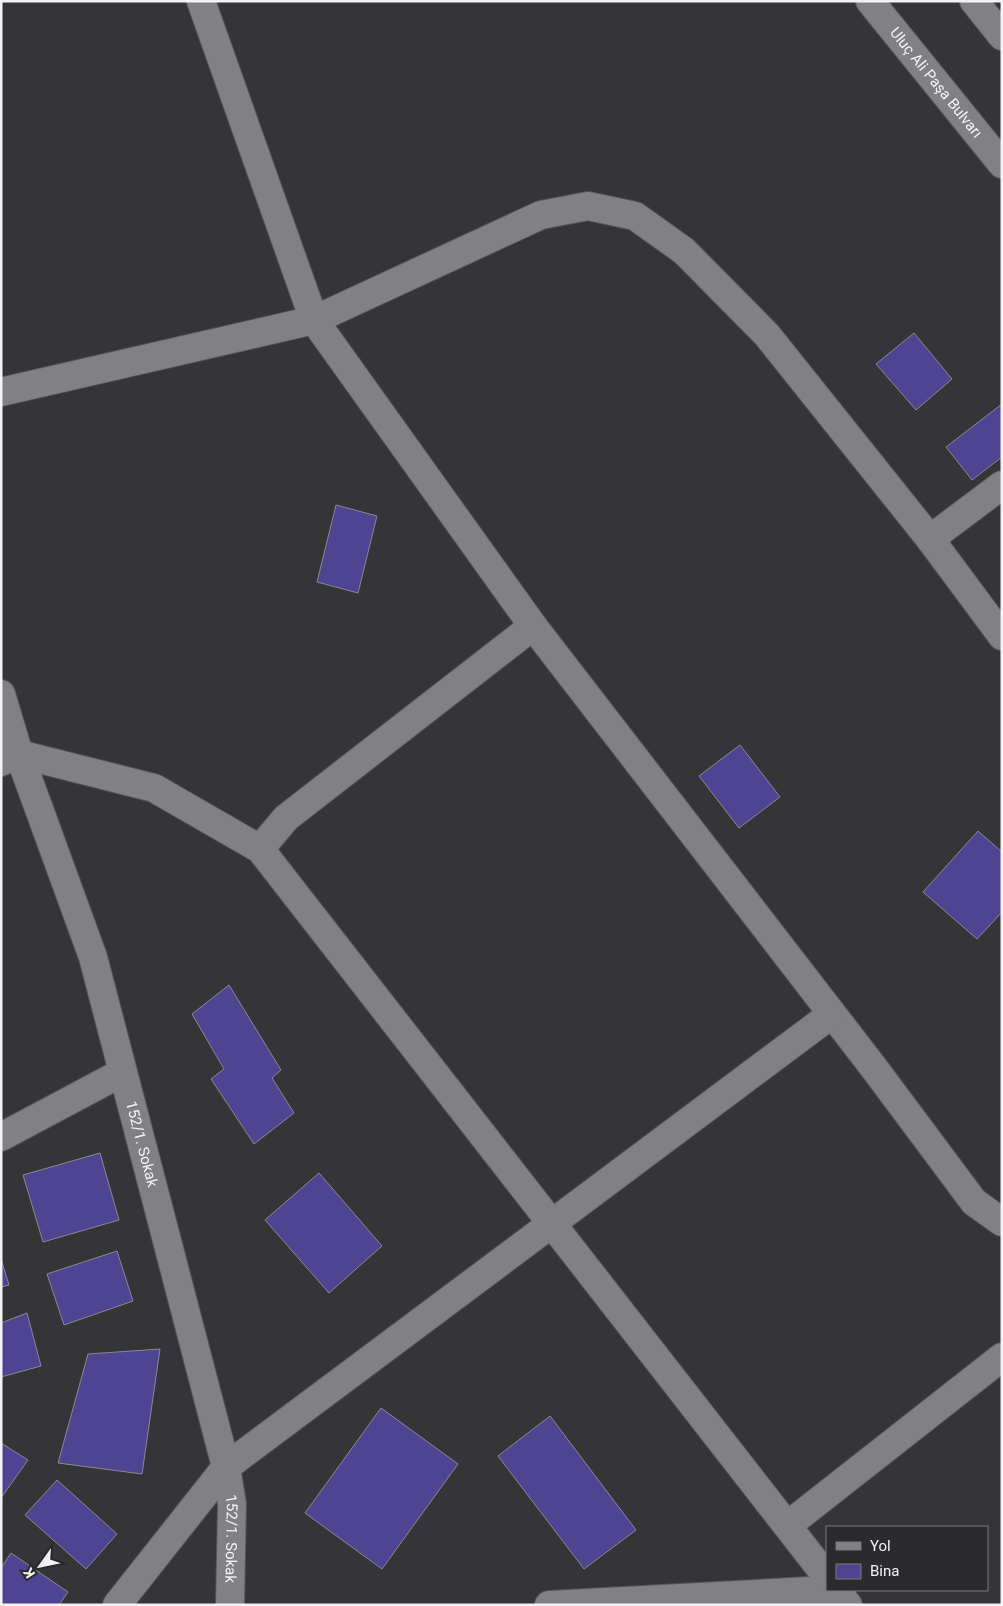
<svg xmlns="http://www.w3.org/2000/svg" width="1003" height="1606" font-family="Roboto,sans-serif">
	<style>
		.building { fill: #4e4492; stroke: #8a8a8e }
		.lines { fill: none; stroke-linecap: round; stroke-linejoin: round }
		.street-casing { stroke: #555456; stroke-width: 30 }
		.secondary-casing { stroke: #555456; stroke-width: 30 }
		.street { stroke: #818083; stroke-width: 28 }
		.secondary { stroke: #818083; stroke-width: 28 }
		.labels { text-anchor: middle; stroke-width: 4.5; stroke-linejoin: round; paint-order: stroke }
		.street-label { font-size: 15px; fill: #f3f2f4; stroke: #2b2a2d }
	</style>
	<rect width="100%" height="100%" fill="#353437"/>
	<path class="building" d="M914,333L952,379L916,410L876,364Z
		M1002,404V457L972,480L946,447Z
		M336,505L377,516L358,593L317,582Z
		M740,745L780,797L739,828L699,776Z
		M978,831L1002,852V912L977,939L923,892Z
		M229,985L281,1070L272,1078L294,1113L254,1144L211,1079L224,1069L192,1014Z
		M100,1153L119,1220L43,1242L23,1175Z
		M319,1173L382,1246L329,1293L265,1220Z
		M117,1251L133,1301L64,1325L47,1274Z
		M1,1259L9,1285L1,1287Z
		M27,1313L41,1366L1,1377V1323Z
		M160,1349L142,1474L58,1463L88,1354Z
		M381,1408L458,1464L382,1569L305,1513Z
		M550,1416L636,1530L584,1569L498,1456Z
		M1,1443L28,1460L1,1498Z
		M57,1480L117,1534L86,1569L25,1515Z
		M11,1553L68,1592L59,1605H1V1568Z"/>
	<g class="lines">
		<g class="street-casing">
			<g id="street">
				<path d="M201,1L314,320L533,626L874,1068L974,1202L1002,1222"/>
				<path d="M1,392L314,320L541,215L588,206L635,216L684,251L767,335L930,539L1002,636"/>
				<path d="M930,539L1002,485"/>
				<path id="s1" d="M1,694L19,754L93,957L226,1467L232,1504L230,1605"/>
				<path d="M260,849L286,818L533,626"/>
				<path d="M1,1137L123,1072"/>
				<path d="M788,1525L1002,1357"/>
				<path d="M117,1605L226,1467L832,1014"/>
				<path d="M549,1605L827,1590"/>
			</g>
		</g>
		<g class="secondary-casing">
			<g id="secondary">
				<path id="s2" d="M870,1L1002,164"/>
				<path d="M974,1L1002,36"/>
				<path d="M1,762L19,754L154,788L260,849L827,1577"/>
				<path d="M836,1590L848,1605"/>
			</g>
		</g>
		<use href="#street" class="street"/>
		<use href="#secondary" class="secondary"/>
	</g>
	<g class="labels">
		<g class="street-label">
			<text dy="5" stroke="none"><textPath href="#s2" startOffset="105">Uluç Ali Paşa Bulvarı</textPath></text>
			<text dy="5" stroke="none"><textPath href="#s1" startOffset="472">152/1. Sokak</textPath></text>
			<text dy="5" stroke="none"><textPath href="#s1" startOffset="878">152/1. Sokak</textPath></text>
		</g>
	</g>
	<rect width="1003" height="1606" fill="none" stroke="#f3f2f4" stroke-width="5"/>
	<rect x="826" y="1526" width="162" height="65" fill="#2b2a2d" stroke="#7b7a7d"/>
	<rect x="836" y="1542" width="25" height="8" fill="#818083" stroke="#7b7a7d"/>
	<text x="870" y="1551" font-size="15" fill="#f3f2f4">Yol</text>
	<rect x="836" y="1564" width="25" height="15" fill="#4e4492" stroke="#7b7a7d"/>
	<text x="870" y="1576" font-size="15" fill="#f3f2f4">Bina</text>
	<g transform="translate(40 1566) rotate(237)" stroke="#2b2a2d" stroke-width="4" paint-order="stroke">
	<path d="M0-4L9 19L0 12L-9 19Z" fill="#f3f2f4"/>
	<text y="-8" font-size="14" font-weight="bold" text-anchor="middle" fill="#f3f2f4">K</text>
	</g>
</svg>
